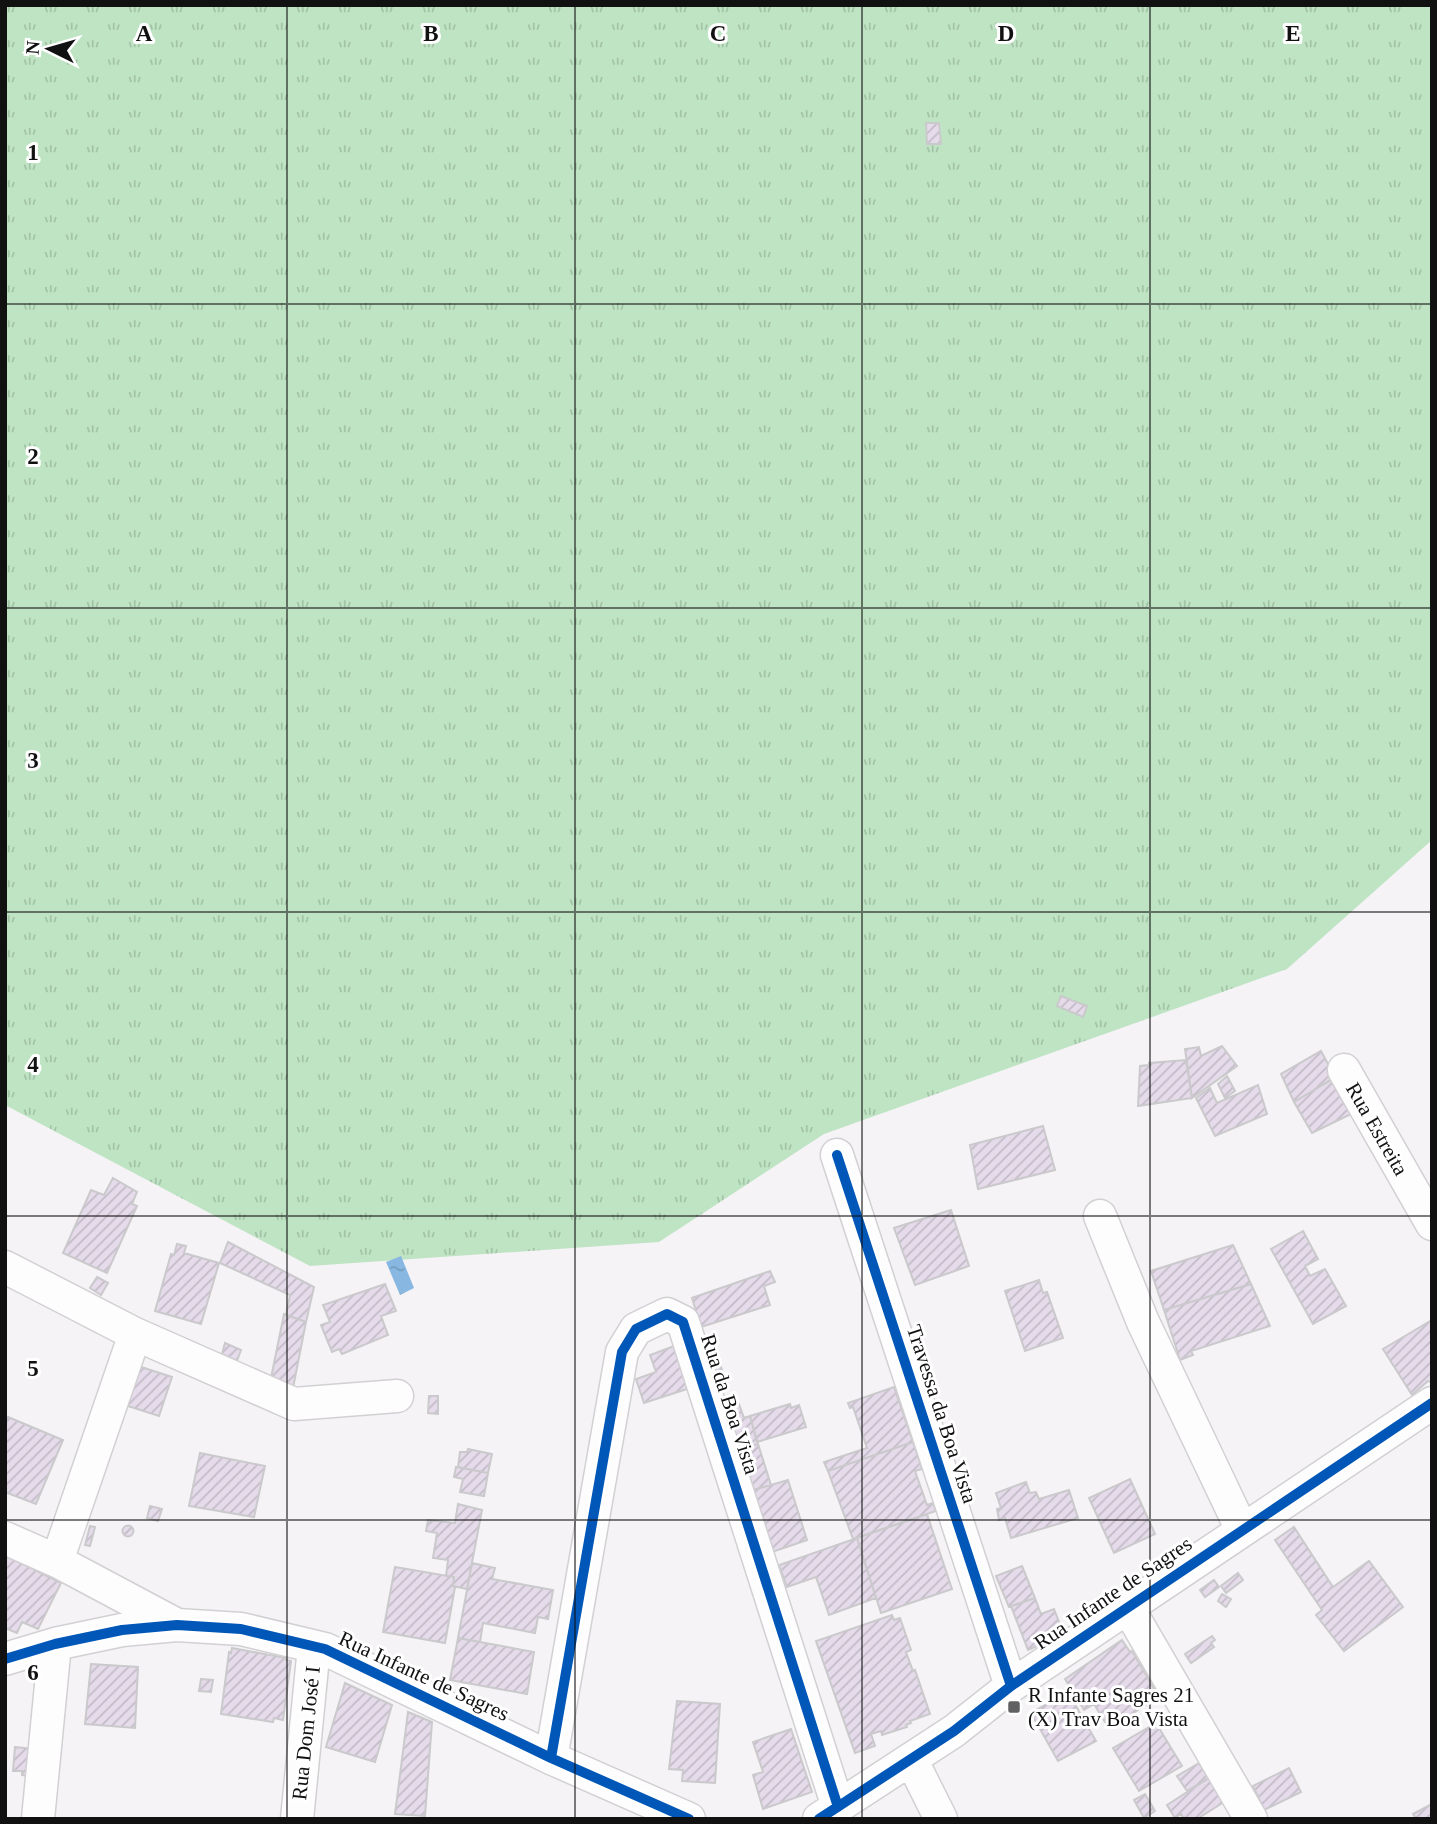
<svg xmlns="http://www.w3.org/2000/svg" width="1437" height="1824" font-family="'Times New Roman',serif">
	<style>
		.grass { fill: url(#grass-tufts) }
		.water { fill: url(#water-ripples) }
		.building { fill: url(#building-hatch); stroke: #cac9cb; stroke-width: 2 }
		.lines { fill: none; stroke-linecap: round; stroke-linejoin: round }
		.street-casing { stroke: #d2d0d3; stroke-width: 35 }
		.street { stroke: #fefdfe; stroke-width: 32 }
		.cycleway-casing { stroke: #fff; stroke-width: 15 }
		.cycleway { stroke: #0057b8; stroke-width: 10 }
		.grid { fill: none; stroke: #121112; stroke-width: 2; stroke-opacity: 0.55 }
		.poi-dot { fill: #616062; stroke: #fff; stroke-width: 2.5 }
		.labels { text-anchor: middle; stroke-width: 6; stroke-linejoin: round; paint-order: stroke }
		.street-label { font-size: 21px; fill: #121112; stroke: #fff }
		.poi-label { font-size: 21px; fill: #121112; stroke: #fff; text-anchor: start }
		.grid-label { font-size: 23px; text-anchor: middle; font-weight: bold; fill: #121112; stroke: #fff; stroke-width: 6; stroke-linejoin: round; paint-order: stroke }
	</style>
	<defs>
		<pattern id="grass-tufts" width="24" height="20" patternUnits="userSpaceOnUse" patternTransform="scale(1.75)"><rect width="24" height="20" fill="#bfe4c4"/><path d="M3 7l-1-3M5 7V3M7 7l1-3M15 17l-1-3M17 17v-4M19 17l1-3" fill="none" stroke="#a3c3a7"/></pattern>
		<pattern id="water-ripples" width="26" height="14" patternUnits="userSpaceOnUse" patternTransform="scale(1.75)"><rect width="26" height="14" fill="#88b8e1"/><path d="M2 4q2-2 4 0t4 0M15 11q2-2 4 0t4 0" fill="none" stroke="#749dc0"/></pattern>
		<pattern id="building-hatch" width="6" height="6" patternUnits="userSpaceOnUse" patternTransform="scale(1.75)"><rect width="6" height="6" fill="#e5dbea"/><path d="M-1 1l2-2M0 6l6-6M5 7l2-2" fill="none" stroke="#c3bbc8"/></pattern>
	</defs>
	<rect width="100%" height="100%" fill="#f5f3f6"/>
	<path class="grass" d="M5,5H1432V840L1287,969L824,1134L659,1242L310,1266L5,1105Z"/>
	<path class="water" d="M401,1256L414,1288L400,1295L386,1262Z"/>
	<path class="building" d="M926,123H939L941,144H927Z
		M1061,996L1087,1006L1083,1017L1057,1006Z
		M1222,1046L1237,1066L1192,1098L1185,1049L1199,1047L1201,1056Z
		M1321,1051L1335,1077L1294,1102L1281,1074Z
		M1186,1060L1192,1098L1138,1106L1140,1066L1149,1065V1063Z
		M1227,1076L1235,1091L1225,1098L1218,1084Z
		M1331,1080L1351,1114L1312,1133L1294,1102Z
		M1258,1085L1267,1114L1215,1136L1196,1098L1210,1088L1217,1103Z
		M1043,1126L1055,1170L978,1189L970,1145Z
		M113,1178L137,1192L132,1204L137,1206L107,1273L63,1253L91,1190L104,1195Z
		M951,1210L969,1266L915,1285L894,1228Z
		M1303,1231L1318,1259L1305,1266L1310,1276L1325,1269L1346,1306L1313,1324L1271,1249Z
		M228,1242L314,1287L306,1322L286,1315L290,1295L220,1263Z
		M177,1244L186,1246L184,1253L219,1263L201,1324L155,1311L171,1254L174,1255Z
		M1233,1245L1251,1284L1164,1310L1151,1271Z
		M770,1271L775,1282L764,1286L770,1305L701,1327L692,1298Z
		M97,1277L108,1283L101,1295L90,1288Z
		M1039,1280L1043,1293L1047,1292L1063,1338L1025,1351L1005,1291Z
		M385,1284L396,1311L381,1316L388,1335L342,1354L339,1349L332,1352L321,1325L330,1322L323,1305Z
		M1251,1284L1270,1326L1191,1351L1193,1355L1180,1360L1164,1310Z
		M284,1314L306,1322L293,1388L271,1378Z
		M1432,1320V1381L1430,1382L1428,1381L1412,1395L1383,1349Z
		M225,1343L241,1350L237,1361L222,1354Z
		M674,1346L686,1383L687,1389L644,1403L636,1379L656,1372L650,1355Z
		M718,1358L723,1373L717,1375L712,1360Z
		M138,1366L172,1377L159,1416L125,1405Z
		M894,1387L913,1442L828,1471L824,1462L867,1448L853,1407L850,1408L848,1403Z
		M429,1396H438V1414L428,1413Z
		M739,1404L744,1418L750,1416L758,1444L740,1449L728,1408Z
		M790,1404L791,1408L799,1405L806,1427L757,1442L750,1416Z
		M8,1417L63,1440L36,1504L5,1492V1423Z
		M913,1442L922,1469L915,1471L927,1505L933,1503L936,1511L853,1539L828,1471Z
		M758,1444L771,1485L753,1490L740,1449Z
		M468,1449L492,1454L488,1473L458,1467L460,1452H467Z
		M200,1453L265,1466L254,1517L189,1506Z
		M456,1467L488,1473L484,1496L460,1492L463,1479L454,1477Z
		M1130,1479L1155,1534L1114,1553L1089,1498Z
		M788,1480L807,1540L772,1552L753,1490Z
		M1026,1482L1030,1493L1036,1492L1039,1499L1069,1490L1078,1518L1011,1538L1005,1518L999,1520L997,1509L1001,1508L996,1493Z
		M458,1504L482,1510L467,1589L453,1586L454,1577L446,1576L448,1560L433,1558L437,1533L426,1531L428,1520L455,1523Z
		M150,1506L162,1509L158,1521L147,1518Z
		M927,1514L952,1589L881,1613L857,1538Z
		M122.5 1531a5.5 5.5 0 1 1 11 0a5.5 5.5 0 1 1-11 0Z
		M90,1526L95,1527L90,1546L85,1545Z
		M1294,1527L1333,1587L1369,1561L1403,1607L1344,1651L1316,1615L1322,1610L1275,1540Z
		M857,1538L876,1598L829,1615L816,1577L787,1587L779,1565Z
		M5,1555L61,1583L38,1629L22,1622L17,1633L5,1628Z
		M472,1563L495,1568L492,1579L553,1590L548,1619L538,1617L535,1633L483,1623L480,1642L458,1638Z
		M1022,1566L1035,1598L1009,1607L996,1576Z
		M395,1567L454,1577L453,1586L455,1587L445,1643L383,1632Z
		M1238,1573L1243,1580L1226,1593L1221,1586Z
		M1214,1580L1219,1587L1205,1597L1200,1590Z
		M1222,1594L1231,1599L1226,1607L1218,1601Z
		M1035,1598L1041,1614L1054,1609L1064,1635L1028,1650L1011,1606Z
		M892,1615L894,1620L900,1618L911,1650L906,1652L913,1671L915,1670L930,1714L910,1721L911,1723L906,1725L907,1727L882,1735L881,1731L871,1734L875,1746L855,1753L816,1641Z
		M1212,1636L1215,1640L1211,1643L1214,1647L1191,1663L1185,1654Z
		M458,1638L534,1652L527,1694L450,1680Z
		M1122,1640L1130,1652L1132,1651L1156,1692L1158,1691L1161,1695L1121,1721L1118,1717L1106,1724L1094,1704L1084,1710L1065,1679Z
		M232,1648L286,1658V1660L291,1661L283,1720L274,1718L273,1722L221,1714L229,1652L231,1653Z
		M91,1664L138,1667L135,1728L85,1724Z
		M201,1679L213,1680L211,1692L199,1691Z
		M345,1683L392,1705L375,1762L326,1747Z
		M1068,1692L1096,1741L1058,1761L1031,1713Z
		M677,1701L720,1704L715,1783L682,1781L683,1770L669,1769Z
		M408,1712L432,1722L425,1816L395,1814Z
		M1156,1723L1182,1766L1139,1791L1113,1748Z
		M791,1729L812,1792L763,1809L753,1775L763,1772L753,1742Z
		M15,1747L33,1749L31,1777L22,1775V1771H13Z
		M1199,1763L1209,1778L1187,1791L1177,1776Z
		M1289,1768L1301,1792L1264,1810L1253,1786Z
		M1209,1778L1224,1802L1197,1819H1184L1181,1814L1175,1818L1167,1805Z
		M1145,1794L1155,1811L1144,1818L1134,1800Z
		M1432,1804V1819H1416L1413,1814Z"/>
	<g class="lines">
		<g class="street-casing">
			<path id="street" d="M1344,1070L1432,1224
				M837,1155L1011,1686
				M1100,1216L1143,1322L1242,1530
				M5,1267L135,1334L294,1404L397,1396
				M5,1538L57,1561L177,1625
				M57,1561L135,1334
				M1127,1606L1251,1819
				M5,1659L55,1644L122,1630L177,1625L241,1629L325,1649L551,1758L689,1819
				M551,1758L622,1352L636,1329L667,1314L683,1322L838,1807
				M911,1759L941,1819
				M38,1819L55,1644
				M297,1819L314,1647
				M819,1819L954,1731L1011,1686L1432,1403"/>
		</g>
		<use href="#street" class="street"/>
		<g class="cycleway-casing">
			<path id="cycleway" d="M837,1155L1011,1686
				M5,1659L55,1644L122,1630L177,1625L241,1629L325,1649L551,1758L689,1819
				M551,1758L622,1352L636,1329L667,1314L683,1322L838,1807
				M819,1819L954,1731L1011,1686L1432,1403"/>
		</g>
		<use href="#cycleway" class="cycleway"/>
	</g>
	<path class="grid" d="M287,5V1819M575,5V1819M862,5V1819M1150,5V1819M5,304H1432M5,608H1432M5,912H1432M5,1216H1432M5,1520H1432"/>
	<rect class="poi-dot" x="1007" y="1700" width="14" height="14" rx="3.5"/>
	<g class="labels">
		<g class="street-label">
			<text transform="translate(1377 1129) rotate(60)" y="7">Rua Estreita</text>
			<text transform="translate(730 1404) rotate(72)" y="7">Rua da Boa Vista</text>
			<text transform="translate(942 1414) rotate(72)" y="7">Travessa da Boa Vista</text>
			<text transform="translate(1113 1593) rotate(-34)" y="7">Rua Infante de Sagres</text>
			<text transform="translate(424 1676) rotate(25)" y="7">Rua Infante de Sagres</text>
			<text transform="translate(306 1733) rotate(-84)" y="7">Rua Dom José I</text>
		</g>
		<g class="poi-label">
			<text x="1028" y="1702">R Infante Sagres 21<tspan x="1028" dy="24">(X) Trav Boa Vista</tspan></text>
		</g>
	</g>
	<g class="grid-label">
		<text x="144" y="41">A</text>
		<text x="431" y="41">B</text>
		<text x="718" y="41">C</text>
		<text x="1006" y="41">D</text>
		<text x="1293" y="41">E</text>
		<text x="33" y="160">1</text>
		<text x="33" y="464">2</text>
		<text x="33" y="768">3</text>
		<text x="33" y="1072">4</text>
		<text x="33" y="1376">5</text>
		<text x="33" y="1680">6</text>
	</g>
	<rect width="1437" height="1824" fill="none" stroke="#121112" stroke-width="14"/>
	<g transform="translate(49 49) rotate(275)" stroke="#ffffff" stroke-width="5" paint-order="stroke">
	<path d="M0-5L12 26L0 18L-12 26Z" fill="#121112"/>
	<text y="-10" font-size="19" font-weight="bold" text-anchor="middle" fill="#121112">N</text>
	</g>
</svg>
